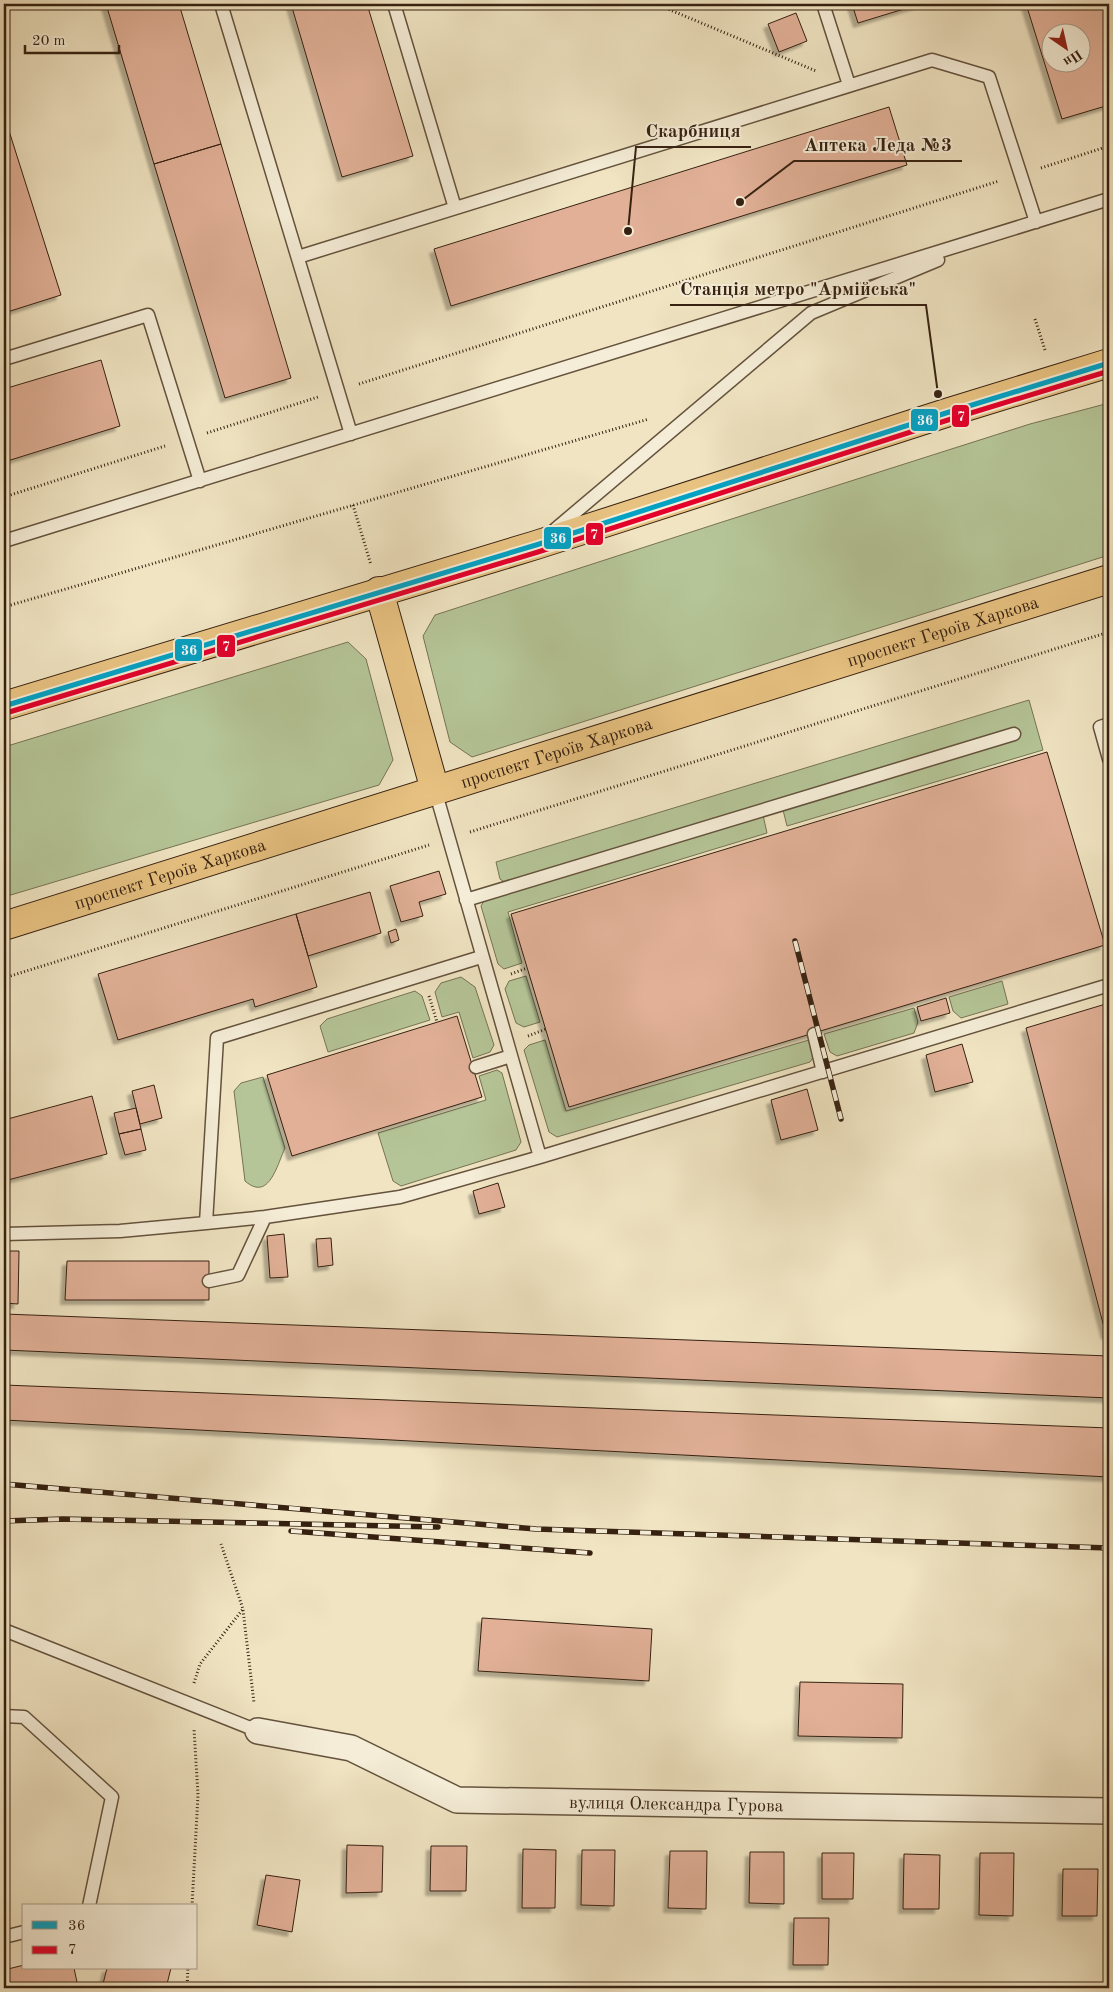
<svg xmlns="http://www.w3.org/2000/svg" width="1113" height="1992" font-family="'Old Standard TT',serif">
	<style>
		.green { fill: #b5c597; stroke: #767354 }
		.building { fill: #e1b097; stroke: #362111; fill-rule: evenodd; filter: url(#shadow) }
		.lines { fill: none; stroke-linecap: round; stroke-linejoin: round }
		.lane-casing { stroke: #64523d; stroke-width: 15 }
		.street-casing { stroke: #64523d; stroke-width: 28 }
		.primary-casing { stroke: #362111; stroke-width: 30 }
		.path { stroke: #362111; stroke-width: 3; stroke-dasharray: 1 2.5; stroke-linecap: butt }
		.lane { stroke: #f5edd7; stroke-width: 12 }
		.street { stroke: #f5edd7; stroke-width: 25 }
		.primary { stroke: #e8c281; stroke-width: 28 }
		.rail-casing { stroke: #362111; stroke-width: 5.5 }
		.rail { stroke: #f5edd7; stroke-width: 4; stroke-dasharray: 11; stroke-linecap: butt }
		.bus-1-casing { stroke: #f5edd7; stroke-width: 9 }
		.bus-2-casing { stroke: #f5edd7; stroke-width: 9 }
		.bus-1 { stroke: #03a2c5; stroke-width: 5 }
		.bus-2 { stroke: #e4002b; stroke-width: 5 }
		.labels { text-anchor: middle; stroke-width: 4; stroke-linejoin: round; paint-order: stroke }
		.street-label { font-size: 18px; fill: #362111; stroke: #f5edd7 }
		.leader { fill: none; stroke: #362111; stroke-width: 2 }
		.callout-dot { fill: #362111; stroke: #f5edd7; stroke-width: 2 }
		.callout-label { font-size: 19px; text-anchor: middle; font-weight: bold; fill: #362111; stroke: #f5edd7; stroke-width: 4; stroke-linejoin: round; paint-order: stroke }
		.line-badge { stroke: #f5edd7; stroke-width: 2 }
		.badge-label { font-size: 14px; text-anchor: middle; font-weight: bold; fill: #fff }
	</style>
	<defs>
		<filter id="shadow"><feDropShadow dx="-4.5" dy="4.5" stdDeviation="1" flood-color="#0004"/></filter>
	</defs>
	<rect width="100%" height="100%" fill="#f0e4c2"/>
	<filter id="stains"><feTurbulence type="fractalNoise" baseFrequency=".004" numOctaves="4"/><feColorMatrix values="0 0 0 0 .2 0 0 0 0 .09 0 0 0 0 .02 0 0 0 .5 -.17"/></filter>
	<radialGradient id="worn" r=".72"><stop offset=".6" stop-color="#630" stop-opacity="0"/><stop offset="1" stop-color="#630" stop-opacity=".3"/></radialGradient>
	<path class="green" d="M1109,403V555L472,757L450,742L423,636L435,615L719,523L1030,424Z
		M348,642L366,659L393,760L379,785L4,897V747Z
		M1029,700L1043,750L787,826L783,810L1019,738L1016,727L506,883L500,879L496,862Z
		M763,815L767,833L508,912L522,963L504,969L498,964L481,906L485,899Z
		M526,976L540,1022L524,1027L516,1023L505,989L509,981Z
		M461,977L475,987L494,1045L490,1052L473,1058L459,1012L442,1017L435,992L441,983Z
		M1002,981L1008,1004L961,1018L953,1011L949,997Z
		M415,991L422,996L430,1020L328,1052L320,1026L327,1019Z
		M914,1008L918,1022L914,1033L837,1056L830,1052L824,1034Z
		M545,1040L566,1111L809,1040L814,1056L810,1062L557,1137L549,1132L524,1050L529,1045Z
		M497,1070L502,1073L521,1142L516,1150L401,1186L393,1181L378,1133L486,1100L479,1076Z
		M263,1077L285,1148C277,1165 269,1202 245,1181L234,1091L241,1083Z"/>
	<path class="building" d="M106,4H179L221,144L154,164Z
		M291,4H367L413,156L342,177Z
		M852,4H917V5L858,23Z
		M1026,4H1103L1109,22V105L1062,119ZM1050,32H1080V62H1050Z
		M796,13L807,41L779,52L768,24Z
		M889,107L907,165L451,306L434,249Z
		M4,115L61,295L4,313Z
		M221,144L291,378L225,398L154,164Z
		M101,360L120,426L4,462V389Z
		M1047,752L1105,945L569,1107L511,914Z
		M439,871L446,894L419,902L423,916L401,922L390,886Z
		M370,892L381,933L308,956L296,914Z
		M296,914L317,987L255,1007L253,999L118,1040L98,974Z
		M396,929L399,940L391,943L388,932Z
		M946,998L950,1013L921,1021L917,1007Z
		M1109,1003V1334L1106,1335L1026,1028Z
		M457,1016L482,1097L292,1156L267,1075Z
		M962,1044L973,1082L935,1092L926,1055Z
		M154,1085L162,1118L140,1124L132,1091Z
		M807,1089L818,1130L781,1140L771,1100Z
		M92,1096L107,1154L4,1181V1120Z
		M136,1108L141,1129L119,1134L114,1113Z
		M141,1129L146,1150L125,1155L119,1134Z
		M498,1183L505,1207L479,1214L473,1191Z
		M284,1234L288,1277L270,1278L267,1236Z
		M331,1238L333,1265L318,1267L316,1239Z
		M4,1251H19L18,1304L4,1303Z
		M67,1261H209V1300H65Z
		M4,1314L1109,1356V1398L4,1350Z
		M4,1385L1109,1428V1477L4,1420Z
		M482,1618L652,1629L649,1681L478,1671Z
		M800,1682L903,1684L902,1738L798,1736Z
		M347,1845L383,1846L382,1892L346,1893Z
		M431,1846H467L466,1891H430Z
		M523,1849L556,1850L555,1908H522Z
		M582,1850H615L614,1906L581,1905Z
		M670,1851H707L706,1909L668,1908Z
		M750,1852H784V1904L749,1903Z
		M822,1853H854L853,1899H822Z
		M980,1853H1014L1013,1916L979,1915Z
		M904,1854L940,1855L939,1909H903Z
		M1063,1869H1098L1097,1916H1062Z
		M266,1875L300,1880L292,1932L257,1925Z
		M794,1918H829L828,1965H793Z
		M24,1965V1968H74L78,1987L72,1988H4V1970Z
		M107,1968H171L166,1988H102Z"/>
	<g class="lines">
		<g class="lane-casing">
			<path id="lane" d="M221,4L351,434
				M394,4L455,208
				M823,4L849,85
				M298,257L932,60L989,77L1036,222
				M4,359L148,315L200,481
				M552,532L811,313L938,260
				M4,541L1109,199
				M1109,724L1100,727L1109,759
				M435,790L540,1157L1109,985
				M466,900L1014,734
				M481,957L217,1038L206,1223L265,1217L400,1197L540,1157
				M814,1034L823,1072
				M476,1067L511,1056
				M4,1234L120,1231L206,1223
				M209,1281L238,1275L265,1217
				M4,1630L258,1731
				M4,1716L24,1717L112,1797L89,1906
				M4,1937L24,1932"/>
		</g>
		<g class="street-casing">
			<g id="street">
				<path id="s1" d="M258,1731L351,1748L457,1800L1109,1811"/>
			</g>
		</g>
		<g class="primary-casing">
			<g id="primary">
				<path d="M379,591L435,790"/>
				<path d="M4,706L536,545L946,413L1109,363"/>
				<path id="s2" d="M4,926L1109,579"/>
			</g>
		</g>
		<path class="path" d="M656,4L816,71
			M1041,168L1109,146
			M1035,319L1045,350
			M359,384L999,181
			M207,433L318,397
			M4,497L165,446
			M353,505L371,565
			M4,607L649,419
			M470,832L1109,632
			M511,974L527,968
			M4,978L429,845
			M429,996L437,1022
			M528,1036L546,1029
			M243,1610L254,1703
			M194,1683L200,1664L243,1609L221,1544
			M192,1906L198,1795L194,1729
			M187,1988L188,1968"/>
		<use href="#lane" class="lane"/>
		<use href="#street" class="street"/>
		<use href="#primary" class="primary"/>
		<g class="rail-casing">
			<path id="rail" d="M795,941L841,1119
				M4,1484L536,1529L1109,1548
				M4,1521L63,1519L438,1527
				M291,1531L590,1553"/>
		</g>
		<use href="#rail" class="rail"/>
		<g class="bus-1-casing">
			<path id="bus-1" d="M4,706L536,545L946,413L1109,363"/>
		</g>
		<g class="bus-2-casing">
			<path id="bus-2" d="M6,713L538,552L948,420L1109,371"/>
		</g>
		<use href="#bus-1" class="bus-1"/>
		<use href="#bus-2" class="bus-2"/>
	</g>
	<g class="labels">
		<g class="street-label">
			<text dy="6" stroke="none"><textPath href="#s2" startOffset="984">проспект Героїв Харкова</textPath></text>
			<text dy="6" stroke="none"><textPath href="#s2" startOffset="579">проспект Героїв Харкова</textPath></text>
			<text dy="6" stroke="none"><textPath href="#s2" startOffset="174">проспект Героїв Харкова</textPath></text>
			<text dy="6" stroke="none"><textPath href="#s1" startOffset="432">вулиця Олександра Гурова</textPath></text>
		</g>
	</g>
	<path class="leader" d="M628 231L636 147H751M740 202L794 161H962M938 394L926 305H670"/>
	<g class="callout-dot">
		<circle cx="628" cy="231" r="5"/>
		<circle cx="740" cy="202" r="5"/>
		<circle cx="938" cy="394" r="5"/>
	</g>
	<g class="callout-label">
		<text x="693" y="137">Скарбниця</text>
		<text x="878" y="151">Аптека Леда №3</text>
		<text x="798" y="295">Станція метро "Армійська"</text>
	</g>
	<g class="line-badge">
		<rect x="951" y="404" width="19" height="24" rx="5" fill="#e4002b"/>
		<rect x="910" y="408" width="29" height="24" rx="5" fill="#03a2c5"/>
		<rect x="585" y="522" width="19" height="24" rx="5" fill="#e4002b"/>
		<rect x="543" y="526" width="29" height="24" rx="5" fill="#03a2c5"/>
		<rect x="216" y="634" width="20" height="24" rx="5" fill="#e4002b"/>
		<rect x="174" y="638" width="29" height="24" rx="5" fill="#03a2c5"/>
	</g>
	<g class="badge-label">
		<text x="961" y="421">7</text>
		<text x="925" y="425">36</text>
		<text x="594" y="539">7</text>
		<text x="558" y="543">36</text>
		<text x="226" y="651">7</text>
		<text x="189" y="655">36</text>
	</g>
	<rect width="1113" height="1992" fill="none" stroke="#f0e4c2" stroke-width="20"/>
	<rect x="5" y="5" width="1103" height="1982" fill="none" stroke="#362111" stroke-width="2.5"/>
	<rect x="10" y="10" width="1093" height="1972" fill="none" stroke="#362111"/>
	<rect x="22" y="1904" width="175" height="65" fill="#f5edd7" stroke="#a99b88"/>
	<rect x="32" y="1921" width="25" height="8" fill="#03a2c5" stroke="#a99b88"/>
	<text x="68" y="1930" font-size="15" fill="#362111">36</text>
	<rect x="32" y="1946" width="25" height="8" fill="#e4002b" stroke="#a99b88"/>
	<text x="68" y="1954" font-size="15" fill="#362111">7</text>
	<g transform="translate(1066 48) rotate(146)"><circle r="24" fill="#f5edd7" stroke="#a99b88"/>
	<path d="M0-4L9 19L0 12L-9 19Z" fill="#8f2418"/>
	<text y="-8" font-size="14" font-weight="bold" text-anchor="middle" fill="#362111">Пн</text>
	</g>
	<path d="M25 45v8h94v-8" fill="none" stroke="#362111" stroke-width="2.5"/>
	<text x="32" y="45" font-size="15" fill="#362111" stroke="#f5edd7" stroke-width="4" paint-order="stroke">20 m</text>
	<rect width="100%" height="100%" filter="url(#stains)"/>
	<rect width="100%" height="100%" fill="url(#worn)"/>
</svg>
